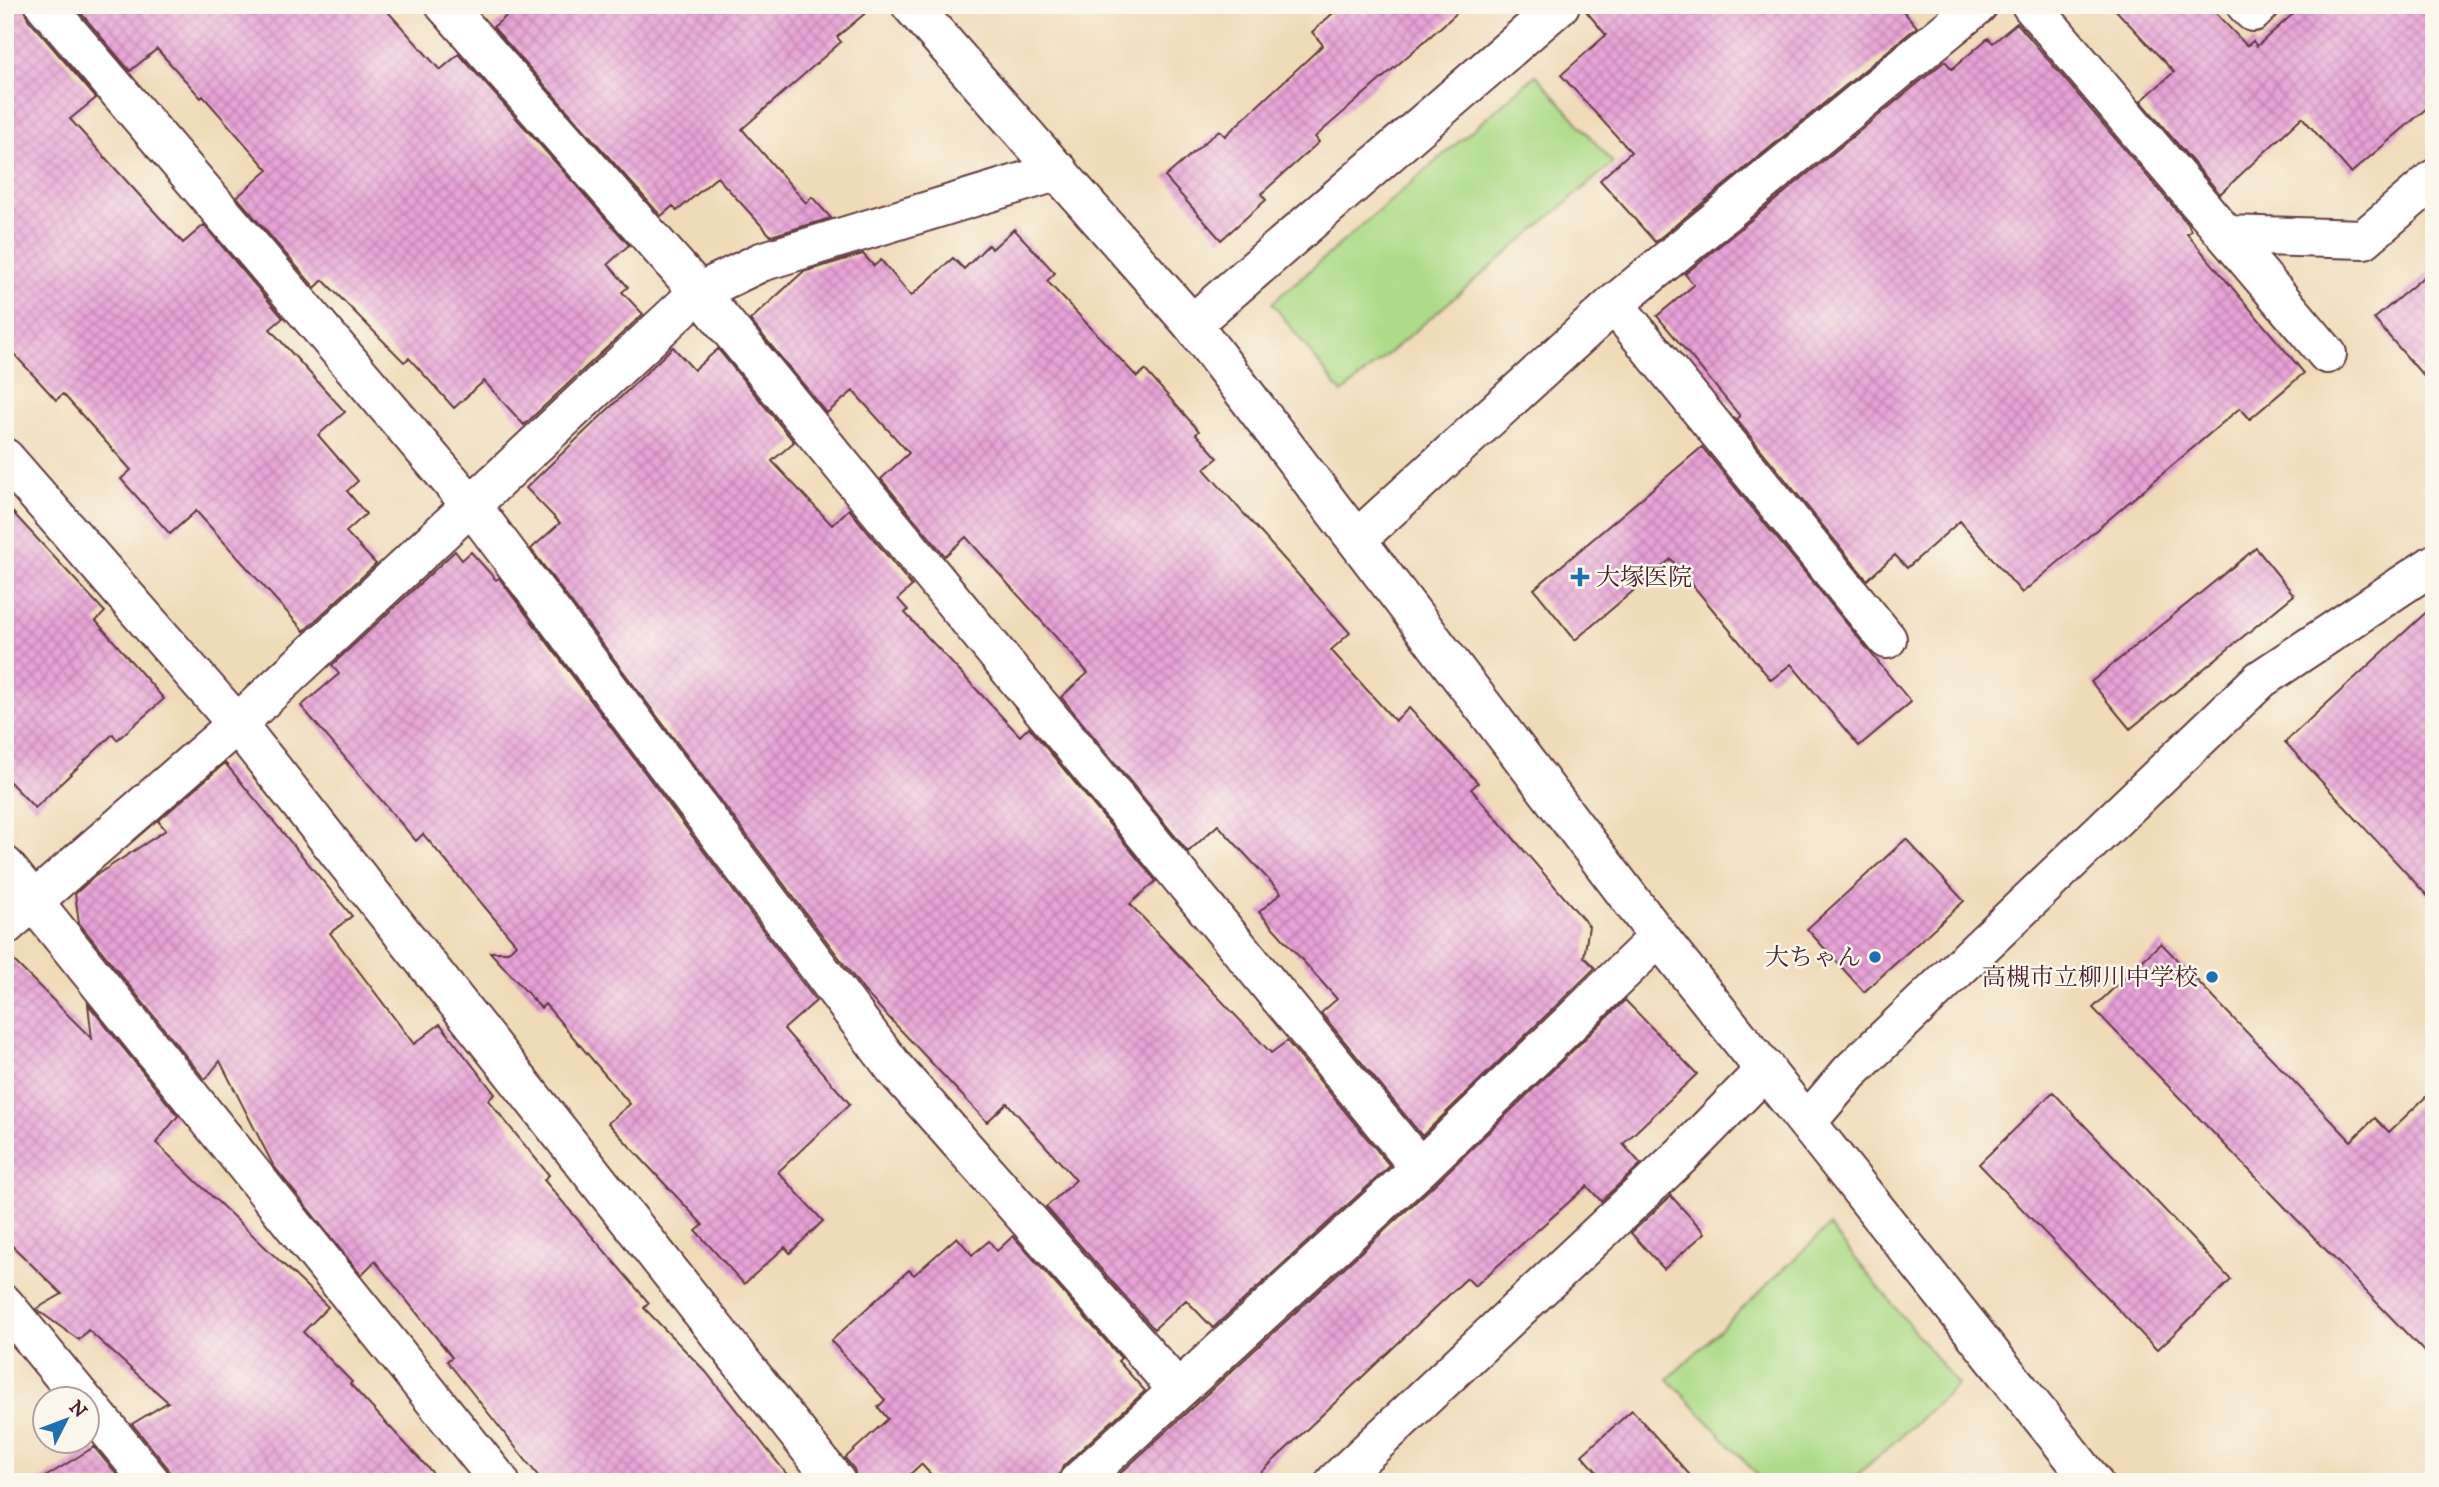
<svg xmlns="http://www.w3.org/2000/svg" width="2439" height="1487" font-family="'IM FELL DW Pica','Noto Serif JP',serif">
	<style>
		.green { fill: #addb88; stroke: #7c7d5a; stroke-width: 2 }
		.building { fill: url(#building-cross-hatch) }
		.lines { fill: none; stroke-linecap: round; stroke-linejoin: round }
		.minor-casing { stroke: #633b40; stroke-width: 42 }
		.tertiary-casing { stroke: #633b40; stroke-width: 42 }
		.minor { stroke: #fff; stroke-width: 38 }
		.tertiary { stroke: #fff; stroke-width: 38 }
		.poi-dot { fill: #1f6fb2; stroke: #fbf7ec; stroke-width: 2.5 }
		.labels { text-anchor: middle; stroke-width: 5; stroke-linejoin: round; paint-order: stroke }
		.poi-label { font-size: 24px; fill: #4a1f2b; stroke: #fbf7ec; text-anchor: end }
	</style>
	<defs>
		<pattern id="building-cross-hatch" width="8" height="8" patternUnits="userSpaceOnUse" patternTransform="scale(1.75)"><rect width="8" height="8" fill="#e8a2d7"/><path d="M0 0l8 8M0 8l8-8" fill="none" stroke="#be83af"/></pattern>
	</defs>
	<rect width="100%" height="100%" fill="#fbf7ec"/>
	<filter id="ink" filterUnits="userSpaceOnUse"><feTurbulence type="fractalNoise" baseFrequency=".0143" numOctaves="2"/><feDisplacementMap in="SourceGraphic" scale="14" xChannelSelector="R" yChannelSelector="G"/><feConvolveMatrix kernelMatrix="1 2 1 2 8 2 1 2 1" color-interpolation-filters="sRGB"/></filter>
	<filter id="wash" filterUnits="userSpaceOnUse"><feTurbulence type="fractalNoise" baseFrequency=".00686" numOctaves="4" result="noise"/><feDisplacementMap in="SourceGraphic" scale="28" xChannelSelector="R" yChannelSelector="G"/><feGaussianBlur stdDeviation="1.57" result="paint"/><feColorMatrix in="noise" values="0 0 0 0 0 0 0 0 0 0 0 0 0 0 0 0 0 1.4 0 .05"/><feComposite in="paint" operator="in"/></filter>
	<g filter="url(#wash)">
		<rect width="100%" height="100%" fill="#f0dbb9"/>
		<path class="green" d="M1536,75L1613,163L1342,393L1272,303Z
			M1829,1226L1958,1385L1849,1482H1764L1668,1379Z"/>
		<g id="blocks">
			<path class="building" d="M5,5H24L28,19L96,98L70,119L183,243L204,225L283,318L270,329L345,412L318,435L358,481L347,491L366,514L346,532L376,564L304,631L196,511L170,534L121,479L131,470L63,394L56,400L5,344Z
				M74,5H382L440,70L459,54L629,245L608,264L628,287L622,292L643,314L524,425L484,381L454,408L409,358L404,362L323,280L315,288L237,197L268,170L203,96L201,98L157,49L130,71Z
				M520,5H875L837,37L841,42L742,129L806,203L812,197L831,218L771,236L717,177L677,211L673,206L661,216L493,27Z
				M1342,5H1466L1315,137L1319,142L1261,194L1266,200L1221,240L1165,177L1219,130L1225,136L1323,45L1312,32Z
				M1581,5H1898L1917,27L1655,242L1600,180L1631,152L1561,75L1606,35Z
				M2111,5H2208L2247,46L2253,41L2257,46L2303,5H2434V102L2351,173L2302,117L2220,194L2141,101L2174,72Z
				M2017,23L2188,224L2191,231L2187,234L2304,373L2250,419L2240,408L2022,593L1960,521L1907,568L1895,555L1867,580L1736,419L1740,416L1657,316L1694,285L1685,274L1945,61L1952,69L1988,38L1993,43Z
				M1014,229L1055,273L1047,281L1137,377L1145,370L1199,431L1196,434L1218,458L1204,469L1350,633L1331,650L1395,721L1409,708L1478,783L1471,789L1589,926L1584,957L1595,968L1422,1136L1321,1013L1337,999L1259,912L1281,893L1218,825L1188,852L1061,697L1088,673L966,537L945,556L881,479L909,453L853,391L827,413L750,320L803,272L863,254L874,266L881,260L911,296L953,258L964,269L988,245L992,249Z
				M2434,268V388L2374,319Z
				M673,347L694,370L718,349L794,442L772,461L832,525L849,509L912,586L898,599L908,610L905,613L1020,736L1029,727L1156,881L1130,904L1271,1053L1287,1041L1390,1166L1213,1328L1186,1300L1154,1329L1046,1207L1076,1180L1007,1103L987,1122L865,992L531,549L560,523L526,488Z
				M1702,447L1911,702L1859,746L1791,664L1771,680L1671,559L1575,640L1534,589Z
				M5,504L105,612L96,621L164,699L117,740L113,734L35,808L5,777Z
				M2256,548L2294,595L2130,729L2091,682Z
				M455,551L462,560L471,552L496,580L499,578L816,1001L784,1029L850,1104L778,1172L823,1221L790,1253L785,1247L744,1284L696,1231L703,1225L608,1123L630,1104L545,1004L541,1008L490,952H508L516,944L423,834L416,841L301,706L339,674L332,665Z
				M2434,605V903L2285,742Z
				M225,763L352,916L330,933L414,1044L440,1024L495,1094L488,1100L549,1175L544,1180L649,1303L644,1308L706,1372L793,1482H543L447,1361L452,1357L375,1261L361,1275L273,1165L220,1061L205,1080L79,923L75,894L95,876L166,830L158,821Z
				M1906,839L1964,901L1864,992L1807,929Z
				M2161,943L2351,1141L2375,1118L2389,1132L2434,1089V1362L2093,1008Z
				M5,952L92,1039L88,1004L178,1116L156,1143L328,1307L303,1332L352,1382L350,1384L441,1482H172L168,1468L132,1424L168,1402L88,1330L79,1340L36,1309L62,1294L5,1239Z
				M1625,1000L1697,1074L1623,1144L1641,1164L1601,1201L1587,1186L1475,1286L1467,1278L1251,1482H1111L1435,1184Z
				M2053,1092L2231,1280L2157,1350L1979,1164Z
				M1671,1196L1705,1233L1664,1269L1631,1233Z
				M1013,1236L1121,1358L1118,1361L1145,1391L1063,1466L1057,1482H938L921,1464L902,1482H857L854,1469L845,1458L888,1419L878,1407L885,1400L831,1341L909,1270L914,1275L957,1237L972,1255L989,1241L997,1251Z
				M1632,1410L1696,1482H1606L1582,1455Z
				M94,1447L123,1482H37Z"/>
		</g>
	</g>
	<g filter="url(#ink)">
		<use href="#blocks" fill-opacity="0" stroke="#633b40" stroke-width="2"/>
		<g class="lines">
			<g class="minor-casing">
				<path id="minor" d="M45,5L471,505L895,1069L1178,1390
					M445,5L699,292L1420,1168
					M2031,5L2327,354
					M2246,5L2253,12L2260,5
					M2226,235L2364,239L2434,179
					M1614,304L1887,639
					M1192,324L1560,5
					M5,458L237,724L836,1482
					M1357,539L1614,304L1978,5
					M5,866L500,1482
					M5,926L237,724L699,292L761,262L1059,171
					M1808,1121L1850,1072L2261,679L2434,564
					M5,1305L83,1400
					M88,1405L151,1482
					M1078,1482L1420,1168L1659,937
					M1335,1482L1683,1154L1766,1069"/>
			</g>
			<g class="tertiary-casing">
				<path id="tertiary" d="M911,5L1192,324L1659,937L2093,1482"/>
			</g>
			<use href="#minor" class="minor"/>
			<use href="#tertiary" class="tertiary"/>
		</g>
	</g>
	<g class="poi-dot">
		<path d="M1576.5 566.5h7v7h7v7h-7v7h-7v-7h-7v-7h7z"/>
		<circle cx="1875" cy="957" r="7"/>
		<circle cx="2212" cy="977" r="7"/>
	</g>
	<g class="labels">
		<g class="poi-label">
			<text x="1596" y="585" text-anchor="start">大塚医院</text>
			<text x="1861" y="965">大ちゃん</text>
			<text x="2198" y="985">高槻市立柳川中学校</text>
		</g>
	</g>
	<rect width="2439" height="1487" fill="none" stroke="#fbf7ec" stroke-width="28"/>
	<g transform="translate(66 1420) rotate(48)"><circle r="33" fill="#fbf7ec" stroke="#b4a19f" stroke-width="2"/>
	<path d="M0-5L12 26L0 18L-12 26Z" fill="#1f6fb2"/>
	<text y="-10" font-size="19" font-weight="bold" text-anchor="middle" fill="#4a1f2b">N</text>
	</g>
</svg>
